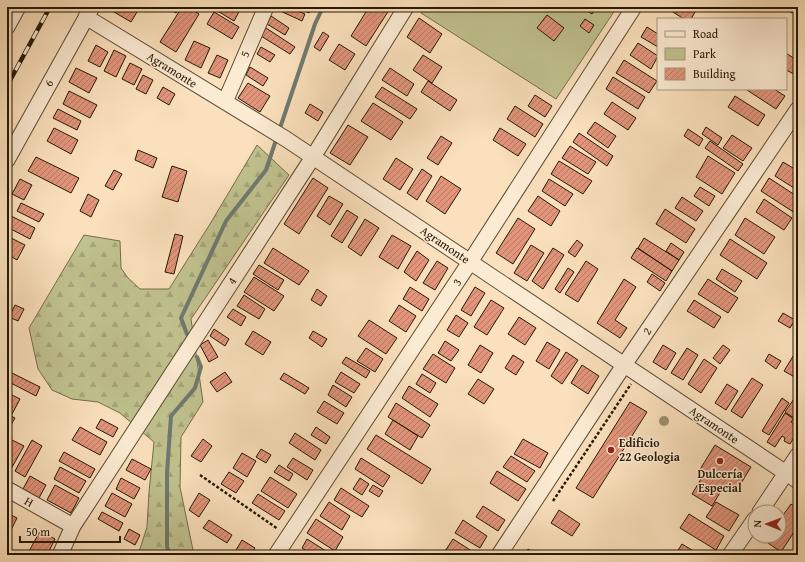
<svg xmlns="http://www.w3.org/2000/svg" width="805" height="562" font-family="'Gentium Book Plus',serif">
	<style>
		.green { fill: #c0c28f; stroke: #746d4a }
		.forest { fill: url(#forest-firs); stroke: #746d4a }
		.lines { fill: none; stroke-linecap: round; stroke-linejoin: round }
		.stream { stroke: #6f7a70; stroke-width: 4 }
		.building { fill: url(#building-hatch); stroke: #271805 }
		.street-casing { stroke: #5c4a33; stroke-width: 17 }
		.path { stroke: #271805; stroke-width: 2.5; stroke-dasharray: 3 2; stroke-linecap: butt }
		.street { stroke: #fcebd3; stroke-width: 15 }
		.rail-casing { stroke: #271805; stroke-width: 4.5 }
		.rail { stroke: #fcebd3; stroke-width: 3; stroke-dasharray: 9; stroke-linecap: butt }
		.tree { fill: #9f8e6e }
		.poi-dot { fill: #8f2418; stroke: #fcebd3; stroke-width: 1.5 }
		.labels { text-anchor: middle; stroke-width: 3; stroke-linejoin: round; paint-order: stroke }
		.street-label { font-size: 12px; fill: #271805; stroke: #fcebd3 }
		.poi-label { font-size: 12px; font-weight: bold; fill: #271805; stroke: #fcebd3; text-anchor: start }
	</style>
	<defs>
		<pattern id="forest-firs" width="22" height="20" patternUnits="userSpaceOnUse"><rect width="22" height="20" fill="#c0c28f"/><path d="M5 1l3.5 6h-7zM16 11l3.5 6h-7z" fill="#a5a67a"/></pattern>
		<pattern id="building-hatch" width="6" height="6" patternUnits="userSpaceOnUse"><rect width="6" height="6" fill="#e2957b"/><path d="M-1 1l2-2M0 6l6-6M5 7l2-2" fill="none" stroke="#b77963"/></pattern>
	</defs>
	<rect width="100%" height="100%" fill="#fae0bc"/>
	<filter id="stains"><feTurbulence type="fractalNoise" baseFrequency=".005" numOctaves="4"/><feColorMatrix values="0 0 0 0 .2 0 0 0 0 .09 0 0 0 0 .02 0 0 0 .5 -.17"/></filter>
	<radialGradient id="worn" r=".72"><stop offset=".6" stop-color="#630" stop-opacity="0"/><stop offset="1" stop-color="#630" stop-opacity=".3"/></radialGradient>
	<path class="green" d="M424,7H617L556,99L421,13Z"/>
	<path class="forest" d="M257,145L289,175L191,319L203,402L181,437L180,487L194,555H138L147,527L149,492L154,442L120,413L98,402L72,399L52,390L38,369L29,328L84,235L120,241L121,268L128,278L140,289H169L210,224Z"/>
	<g class="lines">
		<path class="stream" d="M279,131L315,24L323,7
			M187,334L181,318L226,221L266,170L277,137
			M170,555L167,547V473L171,416L195,388L201,367L197,357"/>
	</g>
	<path class="building" d="M111,7H129L137,12L131,22L109,9Z
		M139,7H151L147,12Z
		M167,7H179L176,13Z
		M182,7H188L199,14L176,52L160,42Z
		M211,7H236L240,10L234,21Z
		M277,7H289L305,14L302,21L276,9Z
		M297,7H311L309,13Z
		M369,7H391L366,46L351,36Z
		M581,7H597L592,14Z
		M665,7H698L691,19H684Z
		M784,7H796L792,13Z
		M214,12L239,27L232,39L207,24Z
		M547,15L564,28L554,41L537,28Z
		M271,16L289,28L285,35L267,24Z
		M419,18L442,34L430,53L407,37Z
		M585,19L594,25L589,33L580,26Z
		M647,27L658,34V47L641,37Z
		M266,28L295,47L290,54L261,36Z
		M323,32L329,36L320,51L314,47Z
		M194,41L210,48L201,68L185,60Z
		M638,43L658,56L651,69L630,55Z
		M339,44L355,54L345,70L329,60Z
		M96,45L108,52L100,67L88,61Z
		M261,47L275,55L270,62L257,54Z
		M114,50L126,56L116,77L104,71Z
		M786,53L798,61V67L794,74L786,70Z
		M217,55L228,60L220,78L208,73Z
		M423,55L442,67L432,83L413,70Z
		M624,60L657,81L649,93L616,73Z
		M130,63L142,69L134,85L122,79Z
		M250,67L268,78L263,86L246,75Z
		M76,68L97,78L89,93L69,82Z
		M390,68L414,84L407,96L382,80Z
		M143,75L153,80L146,94L136,89Z
		M613,77L645,97L638,109L606,89Z
		M428,81L457,100L450,111L421,92Z
		M248,83L270,96L260,112L238,98Z
		M163,87L175,94L169,105L157,98Z
		M382,87L417,109L410,119L375,97Z
		M748,89H774L785,96L776,109L747,90Z
		M69,91L97,105L90,118L63,104Z
		M535,95L552,106L545,117L528,106Z
		M735,96L765,115L758,126L728,107Z
		M612,102L636,118L628,130L604,114Z
		M373,103L403,122L391,140L361,121Z
		M310,104L323,112L318,121L305,113Z
		M515,106L543,124L535,137L507,119Z
		M58,109L81,121L77,130L53,118Z
		M595,122L616,136L608,148L587,133Z
		M348,125L368,137L350,165L330,153Z
		M706,127L722,138L718,145L702,134Z
		M54,128L78,140L71,154L47,141Z
		M500,128L526,144L518,156L493,140Z
		M688,129L703,139L699,146L684,136Z
		M579,133L613,156L607,166L573,142Z
		M732,135L752,148L743,161L723,148Z
		M441,136L452,143L438,165L427,158Z
		M710,141L743,164L738,171L705,148Z
		M570,146L596,162L588,174L562,158Z
		M138,150L157,158L153,168L135,160Z
		M708,156L735,173L722,194L696,177Z
		M36,157L79,178L71,193L28,171Z
		M396,158L413,169L400,190L383,179Z
		M559,161L592,181L583,194L551,174Z
		M783,162L798,171V182L794,188L775,176Z
		M172,166L187,171L178,202L162,197Z
		M422,169L432,176L417,200L407,193Z
		M114,170L122,174L113,190L105,186Z
		M441,176L461,189L445,214L426,201Z
		M313,178L328,188L299,234L284,224Z
		M769,178L798,197V215L761,191Z
		M20,179L32,185L24,200L12,194Z
		M549,179L573,194L565,206L542,191Z
		M700,187L715,196L709,206L694,196Z
		M88,194L99,200L91,217L80,211Z
		M329,196L343,204L330,225L317,216Z
		M538,196L560,211L551,226L528,211Z
		M682,197L703,211L696,221L675,208Z
		M764,199L792,218L784,230L756,212Z
		M21,203L44,214L39,222L17,211Z
		M665,209L695,229L686,243L656,224Z
		M347,210L358,217L342,243L331,236Z
		M7,214L35,228L30,239L7,227Z
		M518,218L535,229L513,264L496,253Z
		M745,218L775,237L764,254L735,235Z
		M365,219L379,228L361,256L348,247Z
		M175,234L183,236L174,274L165,272Z
		M392,235L411,246L398,269L379,257Z
		M7,236L25,245L17,260L7,254Z
		M644,238L679,260L672,271L638,248Z
		M730,239L767,263L757,279L720,255Z
		M577,240L583,245L575,257L568,252Z
		M671,243L684,252L679,260L666,251Z
		M531,245L544,253L527,281L514,273Z
		M273,248L309,271L299,285L264,263Z
		M553,248L564,255L543,289L532,281Z
		M637,248L672,271L666,281L631,258Z
		M417,251L429,260L416,281L404,272Z
		M437,261L448,268L435,290L423,283Z
		M586,261L598,269L578,302L565,294Z
		M259,265L284,280L278,290L253,274Z
		M568,268L574,272L560,293L555,289Z
		M722,269L742,281L735,292L716,279Z
		M652,274L665,283L660,291L647,282Z
		M254,277L284,296L274,311L244,292Z
		M624,279L636,287L615,320L627,328L620,338L597,323Z
		M708,279L738,298L728,313L698,294Z
		M410,287L429,299L422,311L403,299Z
		M475,287L485,293L471,316L461,310Z
		M317,289L327,296L321,306L311,300Z
		M244,295L265,309L259,319L237,306Z
		M491,300L504,308L487,335L474,327Z
		M694,300L721,317L714,328L687,311Z
		M15,305L24,309L18,321L9,317Z
		M399,305L416,316L406,332L389,321Z
		M233,309L246,317L241,326L227,317Z
		M783,313L795,320L790,328L778,321Z
		M456,315L468,323L459,337L447,330Z
		M519,317L536,328L525,345L508,334Z
		M369,320L397,338L386,354L358,336Z
		M214,329L229,339L225,346L210,336Z
		M253,331L271,342L263,355L245,344Z
		M313,331L327,339L322,347L309,338Z
		M208,340L218,357L209,362L200,345Z
		M445,341L459,350L451,361L438,353Z
		M547,342L560,350L549,369L536,361Z
		M480,345L493,353L481,373L468,365Z
		M663,345L676,353L666,370L653,362Z
		M723,345L730,350L720,364L713,358Z
		M366,348L383,359L375,372L357,361Z
		M687,348L698,355L683,380L671,373Z
		M566,352L578,360L562,384L551,376Z
		M795,353L798,355V379L784,371Z
		M433,354L455,368L446,383L423,369Z
		M769,354L781,361L776,369L765,361Z
		M513,355L524,362L516,375L505,368Z
		M346,357L370,371L366,378L342,363Z
		M704,359L717,368L701,393L688,384Z
		M582,365L599,376L588,394L571,383Z
		M8,371L40,387L36,396L7,381Z
		M225,372L232,382L217,392L210,382Z
		M341,372L360,384L354,393L335,382Z
		M284,373L309,388L305,394L280,379Z
		M422,374L436,383L430,393L416,384Z
		M752,378L763,385L742,418L731,411Z
		M478,379L494,389L484,404L468,394Z
		M727,384L738,391L726,410L715,403Z
		M333,385L352,397L346,407L328,395Z
		M409,386L438,404L430,417L402,398Z
		M8,393L20,399L11,416L7,414V395Z
		M798,393V419L797,420L785,412Z
		M782,398L789,403L769,435L762,431Z
		M324,401L344,413L337,424L317,412Z
		M630,402L647,412L593,498L576,488Z
		M396,403L430,425L422,438L388,417Z
		M785,413L794,419L791,422L798,426V431L790,444L784,441L785,438L782,436L775,447L767,442Z
		M7,414L15,418L7,432Z
		M101,419L118,428L113,437L96,428Z
		M393,420L418,436L410,450L385,434Z
		M80,427L107,442L100,455L72,440Z
		M316,427L330,437L326,444L311,435Z
		M295,433L321,450L315,460L289,443Z
		M376,435L431,469L422,484L367,449Z
		M10,439L24,446L11,469L7,466V444Z
		M203,439L212,446L201,462L191,456Z
		M523,439L548,453L540,468L514,454Z
		M32,440L42,446L25,477L15,471Z
		M715,445L751,467L735,493L724,486L712,506L692,494L704,474L699,471Z
		M261,449L271,455L266,463L256,457Z
		M64,452L95,469L90,478L59,461Z
		M242,453L256,461L247,477L233,468Z
		M511,456L535,471L527,482L503,467Z
		M293,458L313,470L307,480L287,467Z
		M361,458L390,476L383,487L355,469Z
		M132,459L151,469L145,480L126,470Z
		M279,465L293,474L289,481L274,472Z
		M60,467L86,481L79,493L54,479Z
		M497,471L526,489L518,501L490,483Z
		M229,472L244,481L236,493L221,484Z
		M30,476L46,485L39,498L23,489Z
		M270,477L297,494L288,508L261,491Z
		M121,478L140,488L134,499L116,489Z
		M360,478L369,484L362,495L353,489Z
		M55,485L79,498L71,513L47,500Z
		M373,485L383,491L379,497L369,491Z
		M341,488L369,506L362,517L334,500Z
		M112,493L132,504L125,517L105,506Z
		M199,493L210,500L199,517L189,510Z
		M258,494L285,511L279,520L252,503Z
		M329,502L350,516L342,530L320,516Z
		M716,502L739,515L729,531L706,517Z
		M791,504L798,509V526L781,552L765,541L769,536H779V521Z
		M483,506L505,520L498,531L476,517Z
		M559,510L580,524L572,536L551,523Z
		M102,512L123,523L119,531L98,519Z
		M7,513L17,518L10,532L7,530Z
		M689,514L724,536L716,550L680,528Z
		M316,519L343,537L335,551L307,533Z
		M209,520L232,535L227,543L203,528Z
		M463,520L487,536L480,548L455,533Z
		M129,529L140,535L135,545L124,539Z
		M40,531L55,539L47,555H27Z
		M307,539L326,551L323,555H313L302,548Z
		M453,539L478,555H451L445,551Z
		M242,540L255,548L250,555H244L236,550Z
		M682,544L700,555H675Z
		M528,549L537,555H524Z"/>
	<g class="lines">
		<g class="street-casing">
			<path id="street" d="M86,17L286,139L798,481
				M7,27L18,7
				M225,102L266,7
				M7,160L92,7
				M7,489L73,526
				M760,512L798,455
				M60,555L73,526L313,157L406,7
				M276,555L470,262L634,7
				M499,555L624,365L798,109
				M730,555L755,519"/>
		</g>
		<path class="path" d="M200,475L278,529
			M553,501L631,384"/>
		<use href="#street" class="street"/>
		<g class="rail-casing">
			<path id="rail" d="M7,86L50,7"/>
		</g>
		<use href="#rail" class="rail"/>
	</g>
	<circle class="tree" cx="664" cy="421" r="5"/>
	<g class="poi-dot">
		<circle cx="611" cy="450" r="4"/>
		<circle cx="720" cy="461" r="4"/>
	</g>
	<g class="labels">
		<g class="street-label">
			<text transform="translate(245 54) rotate(-67)" y="4">5</text>
			<text transform="translate(172 70) rotate(32)" y="4">Agramonte</text>
			<text transform="translate(49 83) rotate(-61)" y="4">6</text>
			<text transform="translate(445 245) rotate(34)" y="4">Agramonte</text>
			<text transform="translate(232 281) rotate(-57)" y="4">4</text>
			<text transform="translate(457 282) rotate(-56)" y="4">3</text>
			<text transform="translate(647 331) rotate(-56)" y="4">2</text>
			<text transform="translate(714 425) rotate(34)" y="4">Agramonte</text>
			<text transform="translate(29 502) rotate(29)" y="4">H</text>
		</g>
		<g class="poi-label">
			<text x="619" y="447">Edificio<tspan x="619" dy="14">22 Geologia</tspan></text>
			<text x="720" y="478" text-anchor="middle">Dulcería<tspan x="720" dy="14">Especial</tspan></text>
		</g>
	</g>
	<rect width="805" height="562" fill="none" stroke="#fae0bc" stroke-width="24"/>
	<rect x="8" y="8" width="789" height="546" fill="none" stroke="#271805" stroke-width="2"/>
	<rect x="12" y="12" width="781" height="538" fill="none" stroke="#271805"/>
	<rect x="657" y="18" width="130" height="72" fill="#fcebd3" stroke="#a79781"/>
	<rect x="665" y="31" width="20" height="6" fill="#fcebd3" stroke="#a79781"/>
	<text x="693" y="38" font-size="12" fill="#271805">Road</text>
	<rect x="665" y="48" width="20" height="12" fill="#c0c28f" stroke="#a79781"/>
	<text x="693" y="58" font-size="12" fill="#271805">Park</text>
	<rect x="665" y="68" width="20" height="12" fill="url(#building-hatch)" stroke="#a79781"/>
	<text x="693" y="78" font-size="12" fill="#271805">Building</text>
	<g transform="translate(767 524) rotate(271)"><circle r="19" fill="#fcebd3" stroke="#a79781"/>
	<path d="M0-3L7 15L0 10L-7 15Z" fill="#8f2418"/>
	<text y="-6" font-size="11" font-weight="bold" text-anchor="middle" fill="#271805">N</text>
	</g>
	<path d="M20 536v6h100v-6" fill="none" stroke="#271805" stroke-width="2"/>
	<text x="26" y="536" font-size="12" fill="#271805" stroke="#fcebd3" stroke-width="3" paint-order="stroke">50 m</text>
	<rect width="100%" height="100%" filter="url(#stains)"/>
	<rect width="100%" height="100%" fill="url(#worn)"/>
</svg>
